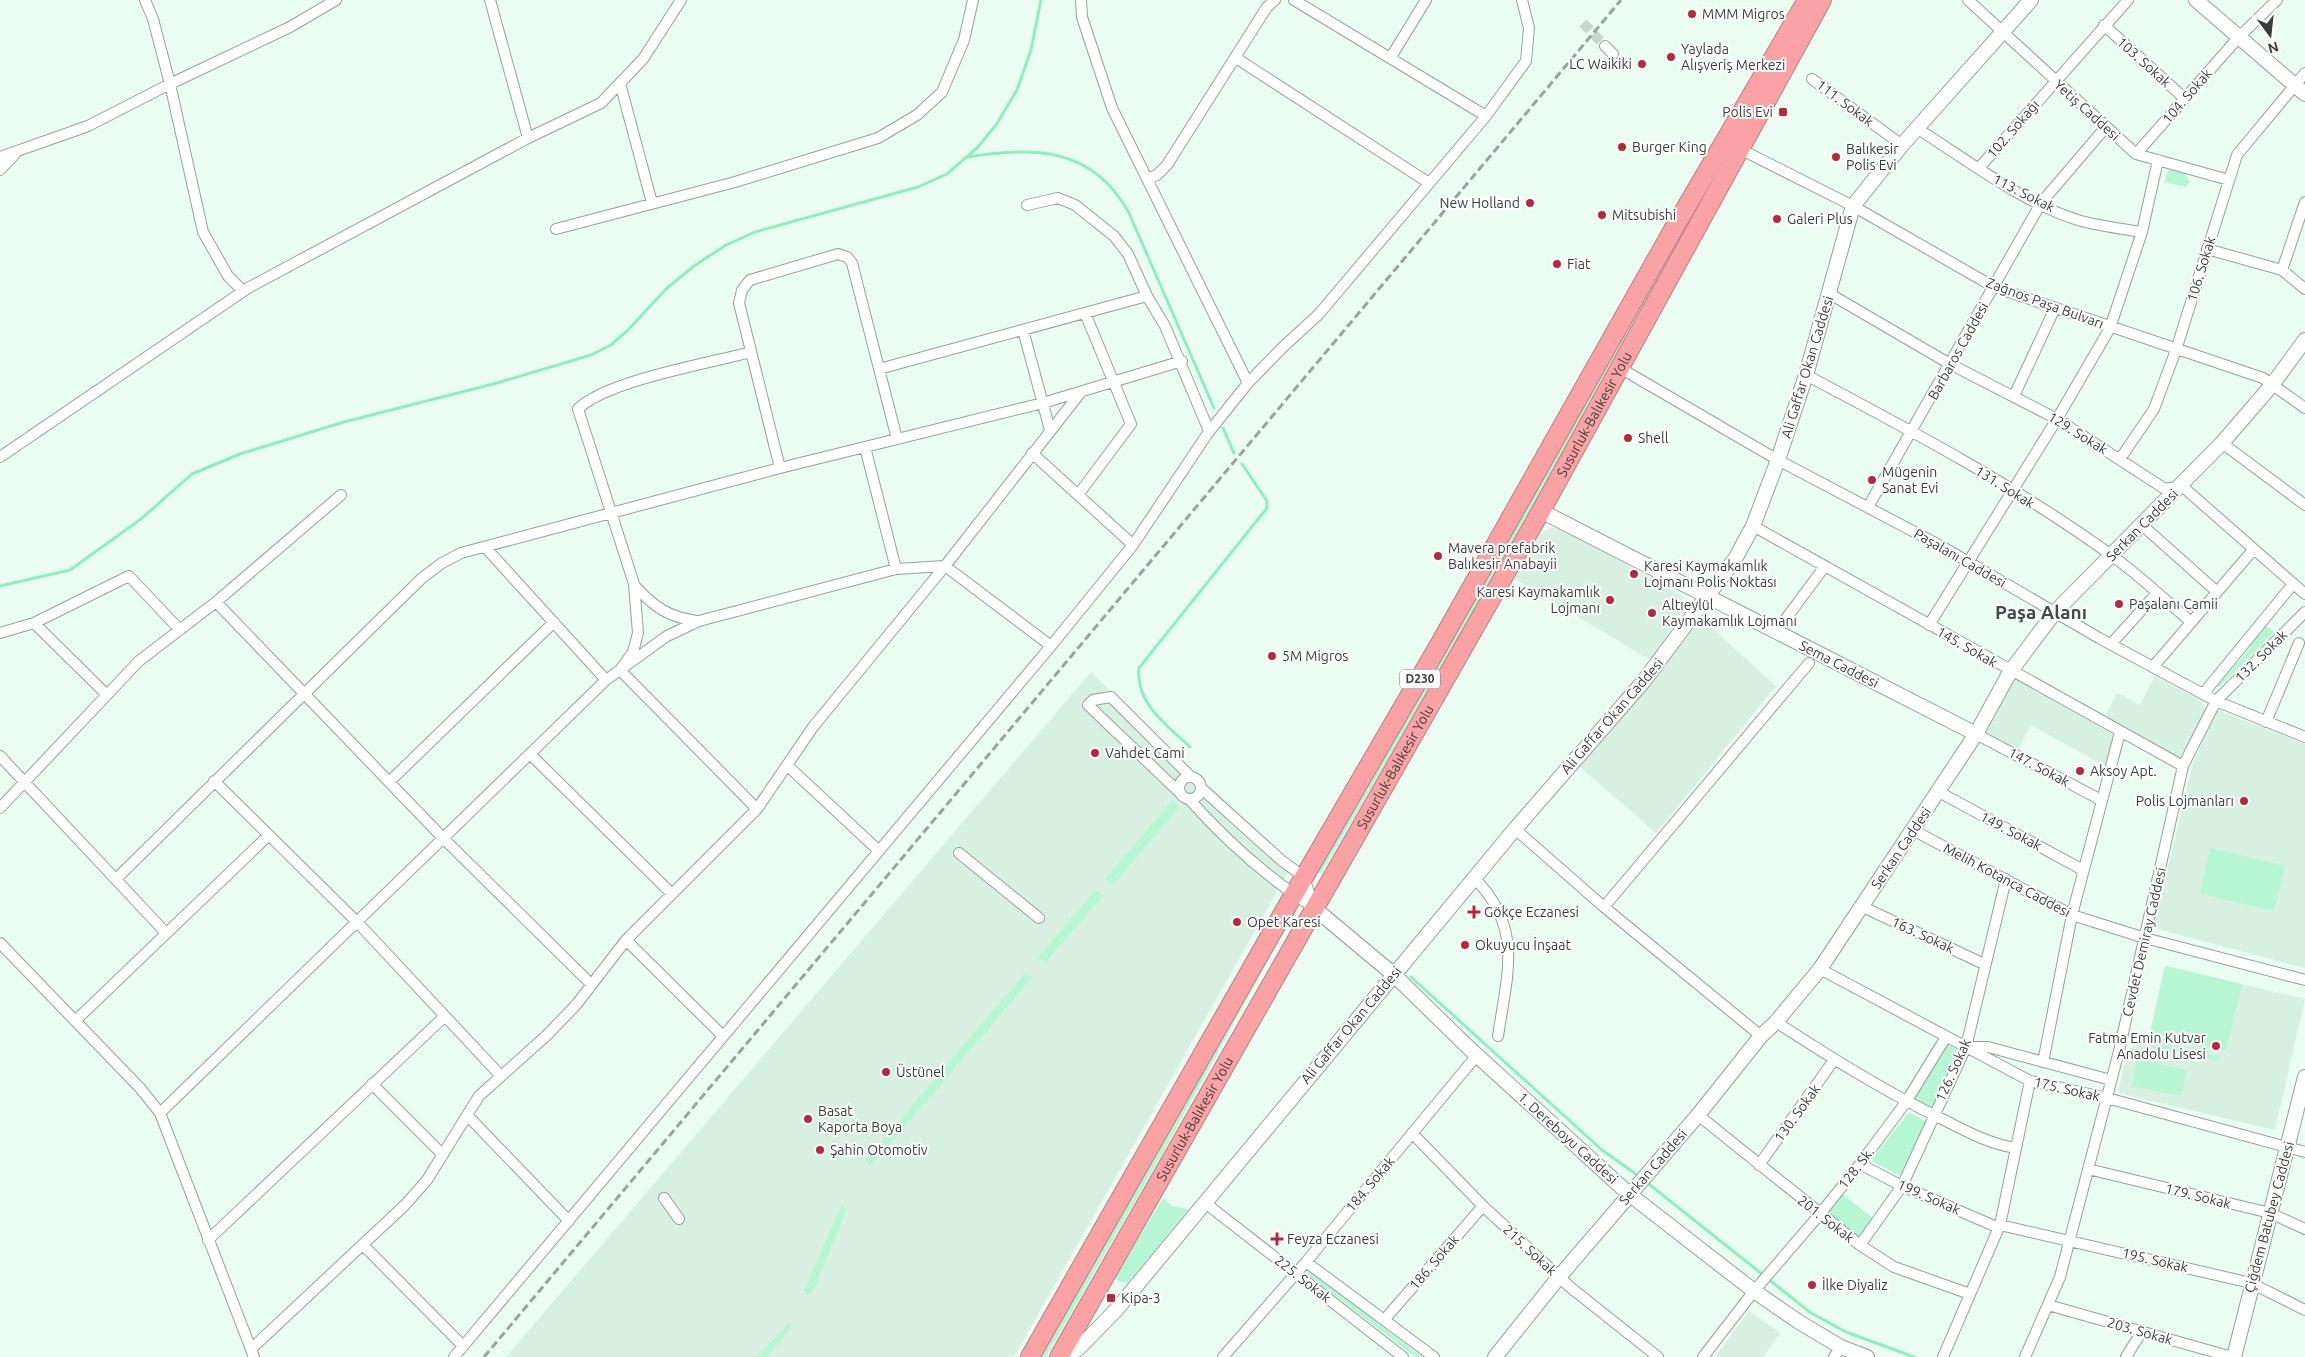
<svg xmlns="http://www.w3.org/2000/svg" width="2305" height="1357" font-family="Ubuntu,sans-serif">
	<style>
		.built { fill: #d7f0e2 }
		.green { fill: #b6f6d4 }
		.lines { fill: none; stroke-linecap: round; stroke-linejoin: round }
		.stream { stroke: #8befbe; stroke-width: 3 }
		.street-tunnel { stroke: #c7d7ce; stroke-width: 10; stroke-dasharray: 10 5; stroke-linecap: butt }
		.street-casing { stroke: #92a299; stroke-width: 12 }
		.secondary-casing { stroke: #92a299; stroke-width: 16 }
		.highway-casing { stroke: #b77f7f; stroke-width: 20 }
		.street { stroke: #fff; stroke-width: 10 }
		.secondary { stroke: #fff; stroke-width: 14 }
		.highway { stroke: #fba2a4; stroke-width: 18 }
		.rail { stroke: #97a49d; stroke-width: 3; stroke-dasharray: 8 4; stroke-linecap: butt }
		.poi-dot { fill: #b9273f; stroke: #fff; stroke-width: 2 }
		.labels { text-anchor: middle; stroke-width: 4; stroke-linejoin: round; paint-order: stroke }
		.shield { fill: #fff; stroke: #747976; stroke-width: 1 }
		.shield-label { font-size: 12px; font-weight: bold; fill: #383f3b }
		.poi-label { font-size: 14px; fill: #383f3b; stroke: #fff; text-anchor: start }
		.street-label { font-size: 14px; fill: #383f3b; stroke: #fff }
		.district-label { font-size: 19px; font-weight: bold; fill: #3e4d45; stroke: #fff }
	</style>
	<rect width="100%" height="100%" fill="#ebfdf3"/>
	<path class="built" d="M1551,528L1564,529L1682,596L1685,606L1652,661L1514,578L1539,535Z
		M1702,619L1776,686L1656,833L1580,767Z
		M1091,672L1292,865L1014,1357H506Z
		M2155,676L2203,702L2206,710L2180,758L2104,718L2117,693L2140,705Z
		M2014,678L2111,733L2114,737L2106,767L2031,725L2017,751L1984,732Z
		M2217,710L2305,744V968L2153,928L2193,763Z
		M2165,966L2305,999L2275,1130L2118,1093L2128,1049L2148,1042Z
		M1749,1311L1780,1333L1763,1357H1715Z"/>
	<path class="green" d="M1761,96C1618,356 1472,616 1322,872L1316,874Z
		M2173,169L2184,171L2190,182L2186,187L2164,182L2168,171Z
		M2265,625L2273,631V634L2219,687L2217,686L2245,654Z
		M1172,801L1179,807L1113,885L1105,879Z
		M2210,848L2285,866L2274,911L2200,894Z
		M1096,890L1103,896L1045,963L1038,957Z
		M1294,913L1164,1151L1046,1357H1041Z
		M2165,966L2242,984L2226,1051L2150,1033Z
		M1025,973L1032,978L871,1166L865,1161Z
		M2148,1041L2219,1056L2218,1061L2147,1046Z
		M1945,1043L1960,1051L1932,1109L1912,1100Z
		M2137,1060L2187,1070L2181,1096L2132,1086Z
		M1909,1112L1926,1122L1901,1174L1899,1175L1873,1162L1872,1159Z
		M1842,1194L1873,1218L1858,1237L1827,1214Z
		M1163,1198L1172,1206L1189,1209L1128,1283L1116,1280V1276Z
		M842,1205L847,1209L812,1294L806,1295L804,1290Z
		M1310,1271L1422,1357H1415L1309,1276L1307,1273Z
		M789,1323L791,1324L790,1329L767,1357H757Z"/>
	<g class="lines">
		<path class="stream" d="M967,157C1034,146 1093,147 1129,213L1214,408
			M1223,428L1234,453
			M0,586L70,570L141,519L192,474L240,454L344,422L497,383L591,355L611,345L627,331L666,289L694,266L726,245L755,232L918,187L947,174L977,148L996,125L1017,90L1031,50L1041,0
			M1190,747C1167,725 1135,703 1139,668L1267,508V501L1242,464
			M1411,977L1602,1150L1640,1177
			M1645,1181L1811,1313L1846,1332L1914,1357"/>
		<path class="street-tunnel" d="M1583,23L1605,46"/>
		<g class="street-casing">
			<path id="street" d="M145,0L153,19L170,84L203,232L228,276L243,291
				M490,0L528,138
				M1081,0L1082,17L1112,108L1248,383
				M1294,0L1486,116
				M1968,0L2136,154L2229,180
				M2104,25L2184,98
				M1605,46L1613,54
				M1391,57L1426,0
				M1236,58L1429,183
				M1812,79L1902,145
				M620,83L652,203
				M1918,129C1967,160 2026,205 2081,221C2101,226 2121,229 2142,232
				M1740,149L1853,206L1994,287L2263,378L2305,408
				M2136,154L2238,38L2277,0
				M0,157L88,126L170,84L290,27L336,0
				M1979,168L2128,0
				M0,170L16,153
				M1147,179L1157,175L1167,165L1267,7L1275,0
				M1027,205L1058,198L1075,205L1114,236L1128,254L1147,296L1165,326L1209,431
				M556,229L735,182L878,138L917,115L942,92L964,40L973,0
				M2207,249L2282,270L2305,289
				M2282,270L2305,202
				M1830,294L1950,364L2057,419L2165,489L2182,486L2305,594
				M1023,330L1050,430
				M751,352C710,363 605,381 578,409L634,584L638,633L633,652L620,670L757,809
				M1620,368L1778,460L1941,546L2099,638L2216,701L2305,737
				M879,369L1147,296
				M1806,375C1910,430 2016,486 2111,555C2139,575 2164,599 2190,621
				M2014,396L2055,308
				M2222,443L2305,505
				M865,447L896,569
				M1032,453L1133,545
				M0,457L248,288L528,138L601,103L643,59L681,0
				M2120,459L2154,409L2176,350L2237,155L2305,73
				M780,468L739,303L742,290L750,280L838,254L847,257L852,263L897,439
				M1078,495L1131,424L1085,313
				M1868,507L2041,203L2106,127
				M2142,525L2216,591
				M1753,526L2183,766
				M485,547L606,680
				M634,585C654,607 668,617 697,621
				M216,602L443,838L591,984
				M34,623L129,576L180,630
				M1929,625L2057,419L2110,328L2142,232L2158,160
				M1776,632L1825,566
				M0,633L34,623L107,695
				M2111,644L2157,593
				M2153,667L2253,550
				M2203,694L2293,584
				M2266,722L2299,643
				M1976,734L2101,800
				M530,754L671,893
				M0,756L166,933
				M788,766L879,851
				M1179 788a11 11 0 1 1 22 0a11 11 0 1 1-22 0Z
				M214,781L357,922L500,1075
				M389,782L554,622
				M1201,788L1281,860L1304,877L1314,908
				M1939,792L2083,870
				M1180,793L1088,705L1093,700L1111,697L1190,776
				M1189,799C1226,841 1267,877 1314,908
				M0,808L139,661L216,602L341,495
				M1515,829L1604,907
				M1913,830L2072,915L2145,938L2305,980
				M959,853L1039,918
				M1474,878C1524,927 1507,975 1498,1036
				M116,879L422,578L442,563L461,553L780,468L1043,403L1182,361
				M1863,907L1984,964
				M626,940L723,1036
				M0,943L140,1088L160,1113L254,1357
				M1820,969L2030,1081L2107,1098L2305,1152
				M76,1020L269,835
				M1776,1022C1830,1057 1884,1091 1942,1119C1966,1131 1989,1144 2016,1148
				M1761,1036L1604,907L1809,663
				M1966,1047H1988L2111,1080
				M2043,1062L2072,915L2120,732
				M372,1084L443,1155
				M160,1113L606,680L667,636L699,621L896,569L945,566L1051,646
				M467,1115L569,1221
				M1698,1115L1860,1245L1894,1267L1970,1294
				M1412,1133L1483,1206L1570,1287L1658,1357
				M1860,1164L1902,1186L1999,1228
				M1759,1165L1834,1060
				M2088,1169L2270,1213L2305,1229
				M664,1198L679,1219
				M1204,1202L1403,1357
				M2000,1225L2251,1283L2305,1310
				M208,1240L445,1016
				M363,1245L463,1346
				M1860,1245L1902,1186L1966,1047L2006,879
				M1306,1262L1434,1357
				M2048,1305L2232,1357
				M1385,1319L1483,1206
				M251,1349L405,1205L427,1180L479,1096L547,1035L576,1005L626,940L757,809L813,727L945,566L1081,392
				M454,1357L1051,646L1133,545L1208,433L1248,383L1282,348L1319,314L1486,116L1526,61L1529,28L1522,0
				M1223,1357L1306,1262L1477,1055
				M1703,1357L1754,1291L1820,1214L1860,1164L1906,1102L1946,1037
				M1834,1357L1841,1347
				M1943,1357L2000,1225L2030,1081
				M2025,1357L2060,1277L2119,1051L2183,766L2216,701L2305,612
				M2126,1357L2142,1331"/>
		</g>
		<g class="secondary-casing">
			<path id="secondary" d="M2196,0L2305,94
				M1541,511L1976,734
				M1314,908L1393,974L1470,1049L1629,1194L1754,1291L1799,1322L1841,1347L1867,1357
				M1064,1357L1078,1349L1117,1309L1515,829L1643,682L1735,559L1753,526L1778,460L1806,375L1853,206L1902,145L2031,0
				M1495,1357L1559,1277L1698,1115L1761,1036L1776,1022L1820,969L1976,734L2010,672L2055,612L2222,443L2272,385L2305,340
				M2234,1357L2305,1077"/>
		</g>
		<g class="highway-casing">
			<g id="highway">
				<path d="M1030,1357L1286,908L1439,645L1674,228L1807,0"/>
				<path id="s1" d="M1059,1357L1541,511L1822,0"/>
			</g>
		</g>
		<use href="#street" class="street"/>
		<use href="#secondary" class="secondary"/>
		<use href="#highway" class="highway"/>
		<path class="rail" d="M484,1357L1621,0"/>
	</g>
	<g class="poi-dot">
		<circle cx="1692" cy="14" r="5"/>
		<circle cx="1671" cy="57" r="5"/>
		<circle cx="1642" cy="64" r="5"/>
		<rect x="1778" y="107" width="10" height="10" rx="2.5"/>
		<circle cx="1622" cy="147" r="5"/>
		<circle cx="1836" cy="157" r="5"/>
		<circle cx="1530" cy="203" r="5"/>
		<circle cx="1602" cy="215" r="5"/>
		<circle cx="1777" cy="219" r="5"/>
		<circle cx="1557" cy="264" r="5"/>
		<circle cx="1628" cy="438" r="5"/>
		<circle cx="1872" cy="480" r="5"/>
		<circle cx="1438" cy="556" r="5"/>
		<circle cx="1634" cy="574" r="5"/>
		<circle cx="1610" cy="600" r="5"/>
		<circle cx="2119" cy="604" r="5"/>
		<circle cx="1652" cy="613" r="5"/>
		<circle cx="1272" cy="656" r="5"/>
		<circle cx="1095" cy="753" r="5"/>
		<circle cx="2080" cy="771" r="5"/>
		<circle cx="2244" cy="801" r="5"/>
		<path d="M1471.5 904.5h5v5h5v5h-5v5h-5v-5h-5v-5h5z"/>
		<circle cx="1237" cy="922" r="5"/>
		<circle cx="1465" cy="945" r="5"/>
		<circle cx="2216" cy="1046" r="5"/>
		<circle cx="886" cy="1072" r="5"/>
		<circle cx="808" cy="1119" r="5"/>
		<circle cx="820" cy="1150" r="5"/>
		<path d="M1274.5 1231.5h5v5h5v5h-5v5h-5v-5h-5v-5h5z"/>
		<circle cx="1812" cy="1285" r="5"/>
		<rect x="1106" y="1293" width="10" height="10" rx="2.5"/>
	</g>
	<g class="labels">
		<rect class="shield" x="1400" y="669.5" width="40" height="19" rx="4"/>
		<g class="shield-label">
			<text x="1420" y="683">D230</text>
		</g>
		<g class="poi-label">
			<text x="1702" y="19">MMM Migros</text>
			<text x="1681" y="54">Yaylada<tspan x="1681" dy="16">Alışveriş Merkezi</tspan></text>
			<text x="1632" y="69" text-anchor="end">LC Waikiki</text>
			<text x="1773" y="117" text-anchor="end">Polis Evi</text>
			<text x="1632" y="152">Burger King</text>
			<text x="1846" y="154">Balıkesir<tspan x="1846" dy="16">Polis Evi</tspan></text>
			<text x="1520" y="208" text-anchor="end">New Holland</text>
			<text x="1612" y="220">Mitsubishi</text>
			<text x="1787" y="224">Galeri Plus</text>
			<text x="1567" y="269">Fiat</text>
			<text x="1638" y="443">Shell</text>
			<text x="1882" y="477">Mügenin<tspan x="1882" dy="16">Sanat Evi</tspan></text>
			<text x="1448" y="553">Mavera prefabrik<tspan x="1448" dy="16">Balıkesir Anabayii</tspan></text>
			<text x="1644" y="571">Karesi Kaymakamlık<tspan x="1644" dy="16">Lojmanı Polis Noktası</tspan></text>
			<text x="1600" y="597" text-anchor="end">Karesi Kaymakamlık<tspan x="1600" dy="16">Lojmanı</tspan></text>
			<text x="2129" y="609">Paşalanı Camii</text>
			<text x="1662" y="610">Altıeylül<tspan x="1662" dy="16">Kaymakamlık Lojmanı</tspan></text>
			<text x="1282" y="661">5M Migros</text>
			<text x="1105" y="758">Vahdet Cami</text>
			<text x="2090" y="776">Aksoy Apt.</text>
			<text x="2234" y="806" text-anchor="end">Polis Lojmanları</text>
			<text x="1484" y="917">Gökçe Eczanesi</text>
			<text x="1247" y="927">Opet Karesi</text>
			<text x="1475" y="950">Okuyucu İnşaat</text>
			<text x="2206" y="1043" text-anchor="end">Fatma Emin Kutvar<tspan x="2206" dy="16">Anadolu Lisesi</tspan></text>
			<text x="896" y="1077">Üstünel</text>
			<text x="818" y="1116">Basat<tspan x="818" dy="16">Kaporta Boya</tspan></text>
			<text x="830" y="1155">Şahin Otomotiv</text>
			<text x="1287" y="1244">Feyza Eczanesi</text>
			<text x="1822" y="1290">İlke Diyaliz</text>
			<text x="1121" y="1303">Kipa-3</text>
		</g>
		<g class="street-label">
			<text transform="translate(2144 62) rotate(42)" y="5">103. Sokak</text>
			<text transform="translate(2187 96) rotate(-49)" y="5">104. Sokak</text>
			<text transform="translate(1845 103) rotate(37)" y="5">111. Sokak</text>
			<text transform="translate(2087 110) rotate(42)" y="5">Yetiş Caddesi</text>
			<text transform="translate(2013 129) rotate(-49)" y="5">102. Sokağı</text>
			<text transform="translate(2024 193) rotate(27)" y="5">113. Sokak</text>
			<text transform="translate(2201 269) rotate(-73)" y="5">106. Sokak</text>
			<text transform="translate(2045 303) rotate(20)" y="5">Zağnos Paşa Bulvarı</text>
			<text transform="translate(1958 351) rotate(-61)" y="5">Barbaros Caddesi</text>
			<text transform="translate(1807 367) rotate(-73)" y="5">Ali Gaffar Okan Caddesi</text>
			<text dy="5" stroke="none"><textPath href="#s1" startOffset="1084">Susurluk-Balıkesir Yolu</textPath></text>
			<text transform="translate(2078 433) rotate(32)" y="5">129. Sokak</text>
			<text transform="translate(2005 487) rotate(32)" y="5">131. Sokak</text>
			<text transform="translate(2142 525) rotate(-45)" y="5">Serkan Caddesi</text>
			<text transform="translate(1960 558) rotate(30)" y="5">Paşalanı Caddesi</text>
			<text transform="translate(1967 647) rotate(30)" y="5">145. Sokak</text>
			<text transform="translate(2261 656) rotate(-45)" y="5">132. Sokak</text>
			<text transform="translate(1839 664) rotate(27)" y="5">Sema Caddesi</text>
			<text transform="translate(1612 716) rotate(-49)" y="5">Ali Gaffar Okan Caddesi</text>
			<text transform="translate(2039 767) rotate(28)" y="5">147. Sokak</text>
			<text dy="5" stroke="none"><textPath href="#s1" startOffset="679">Susurluk-Balıkesir Yolu</textPath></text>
			<text transform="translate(2011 831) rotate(28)" y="5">149. Sokak</text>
			<text transform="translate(1901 848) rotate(-56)" y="5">Serkan Caddesi</text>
			<text transform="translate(2007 880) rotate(28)" y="5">Melih Kotanca Caddesi</text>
			<text transform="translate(1923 935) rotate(25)" y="5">163. Sokak</text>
			<text transform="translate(2144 942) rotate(-77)" y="5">Cevdet Demiray Caddesi</text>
			<text transform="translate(1351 1025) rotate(-50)" y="5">Ali Gaffar Okan Caddesi</text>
			<text transform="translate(1953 1070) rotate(-66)" y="5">126. Sokak</text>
			<text transform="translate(2067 1089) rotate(13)" y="5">175. Sokak</text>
			<text transform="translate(1797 1113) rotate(-54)" y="5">130. Sokak</text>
			<text dy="5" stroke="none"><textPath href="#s1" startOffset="274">Susurluk-Balıkesir Yolu</textPath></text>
			<text transform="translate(1568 1138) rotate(42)" y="5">1. Dereboyu Caddesi</text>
			<text transform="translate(1653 1167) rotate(-49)" y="5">Serkan Caddesi</text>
			<text transform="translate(1856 1168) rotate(-52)" y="5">128. Sk.</text>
			<text transform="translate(1370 1184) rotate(-50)" y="5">184. Sokak</text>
			<text transform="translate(2198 1196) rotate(14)" y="5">179. Sokak</text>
			<text transform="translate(1929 1197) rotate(24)" y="5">199. Sokak</text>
			<text transform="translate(2269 1217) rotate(-75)" y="5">Çiğdem Batubey Caddesi</text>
			<text transform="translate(1826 1219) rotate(38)" y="5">201. Sokak</text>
			<text transform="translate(1530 1250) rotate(43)" y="5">215. Sokak</text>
			<text transform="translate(2155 1260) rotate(13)" y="5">195. Sokak</text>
			<text transform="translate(1434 1262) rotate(-49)" y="5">186. Sokak</text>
			<text transform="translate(1303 1279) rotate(38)" y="5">225. Sokak</text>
			<text transform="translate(2140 1331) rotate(16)" y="5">203. Sokak</text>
		</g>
		<g class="district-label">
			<text x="2041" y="619">Paşa Alanı</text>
		</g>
	</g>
	<g transform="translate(2270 35) rotate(165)" stroke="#ffffff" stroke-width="4" paint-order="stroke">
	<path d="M0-4L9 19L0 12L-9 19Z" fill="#383f3b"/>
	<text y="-8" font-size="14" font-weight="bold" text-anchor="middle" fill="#383f3b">N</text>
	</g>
</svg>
